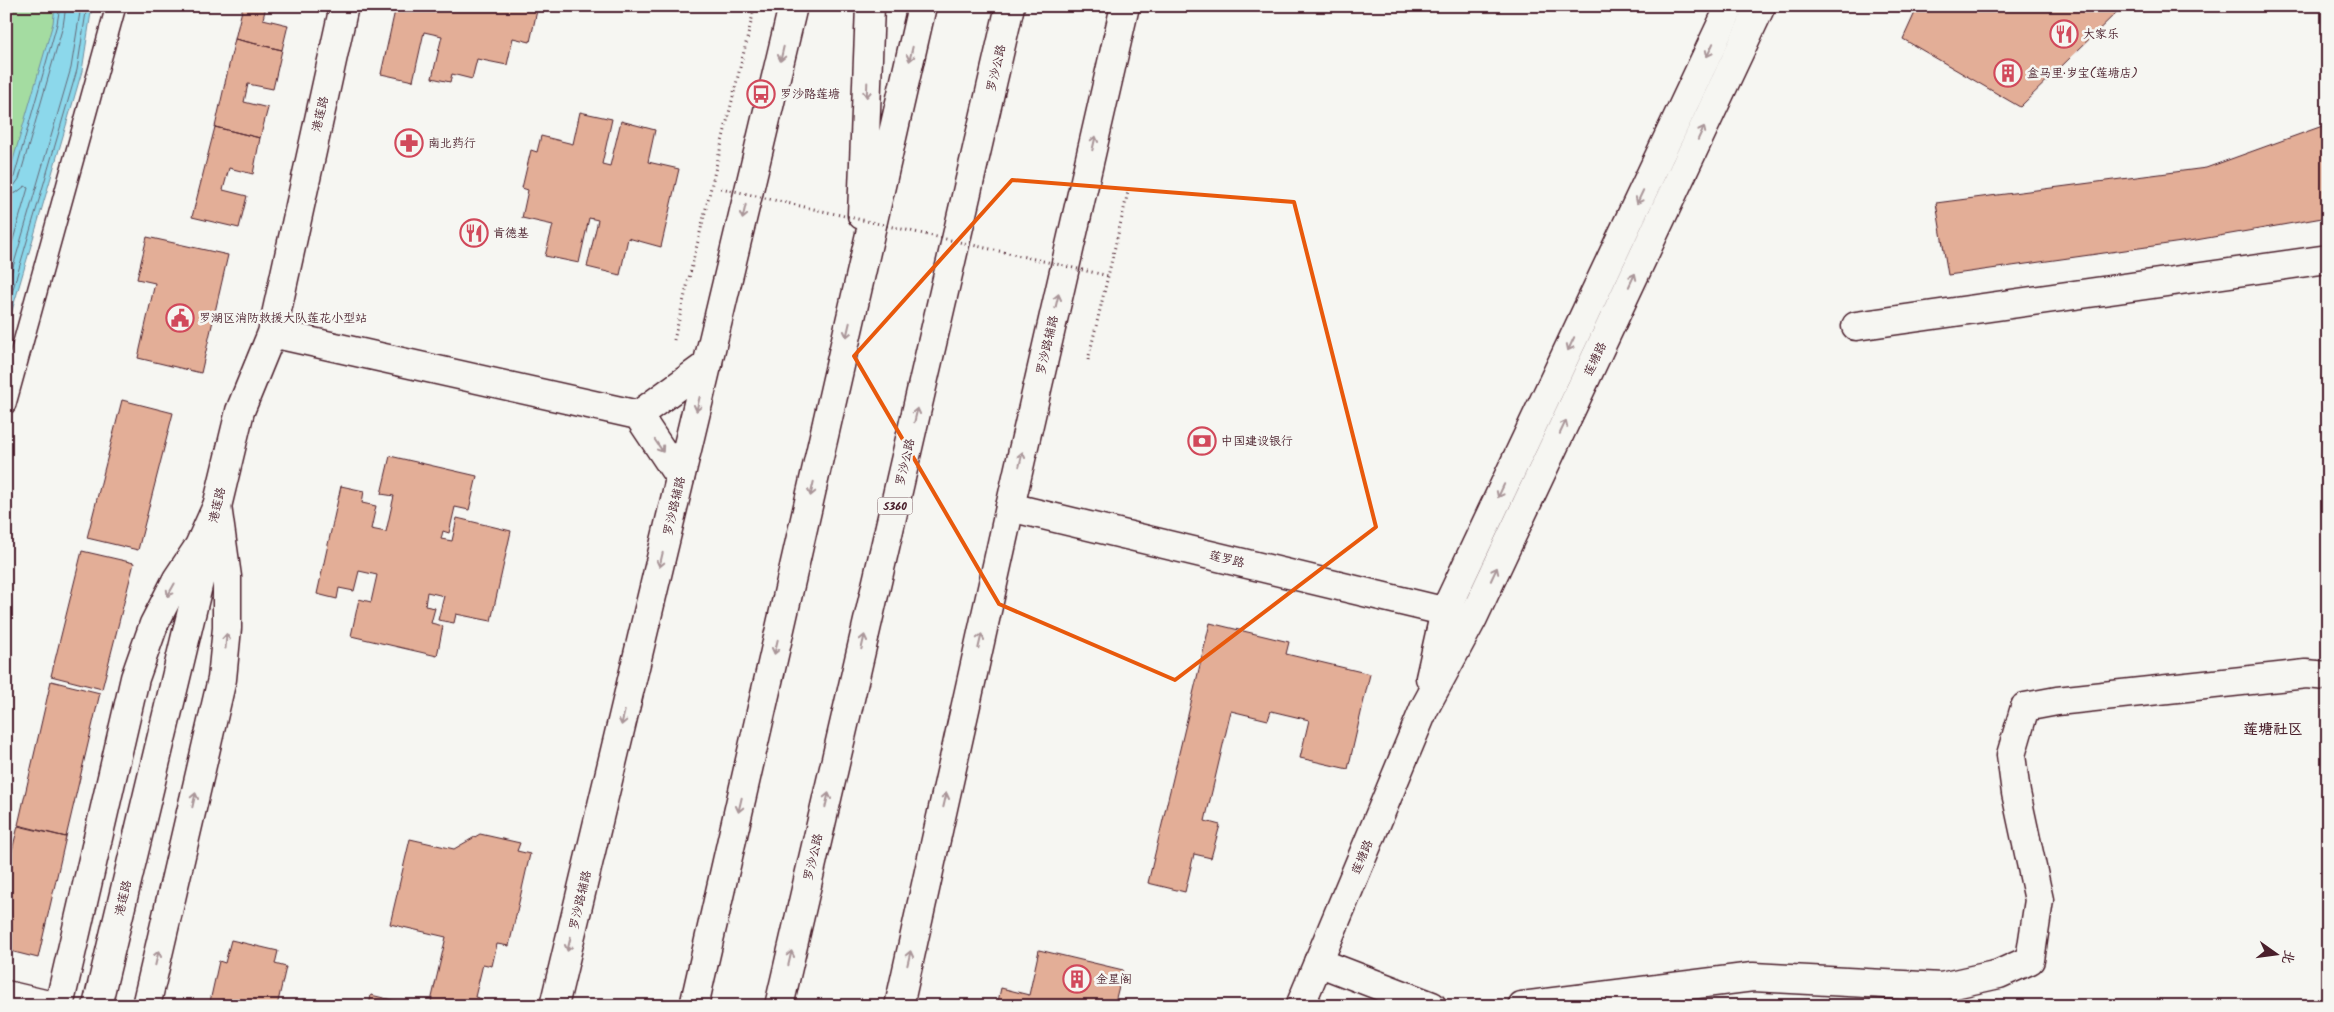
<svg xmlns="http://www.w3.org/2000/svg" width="2334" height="1012" font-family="Kalam,'LXGW WenKai TC',sans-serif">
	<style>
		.green { fill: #a4dca1; stroke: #777e66 }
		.water { fill: #8cd8eb; stroke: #728e9e }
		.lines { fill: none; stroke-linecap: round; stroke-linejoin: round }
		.shore { stroke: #646978; stroke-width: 1 }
		.building { fill: #e3ae97; stroke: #4a1f2b }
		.lane-casing { stroke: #4a1f2b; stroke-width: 22 }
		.street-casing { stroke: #4a1f2b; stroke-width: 31 }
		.secondary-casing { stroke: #4a1f2b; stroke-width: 31 }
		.primary-casing { stroke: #4a1f2b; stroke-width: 31 }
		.highway-casing { stroke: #4a1f2b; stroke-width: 31 }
		.path { stroke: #4a1f2b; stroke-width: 3; stroke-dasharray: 1 4; stroke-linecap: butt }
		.lane { stroke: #f6f6f2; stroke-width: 19 }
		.street { stroke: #f6f6f2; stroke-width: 28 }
		.secondary { stroke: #f6f6f2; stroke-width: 28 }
		.primary { stroke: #f6f6f2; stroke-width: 28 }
		.highway { stroke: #f6f6f2; stroke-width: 28 }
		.path-bridge { stroke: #4a1f2b; stroke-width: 3; stroke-dasharray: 1 4; stroke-linecap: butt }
		.oneway { stroke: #a99598 }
		.marked { fill: none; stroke: #e8590c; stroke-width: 4; stroke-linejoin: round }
		.labels { text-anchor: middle; stroke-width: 5; stroke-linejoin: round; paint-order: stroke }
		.shield { fill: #f6f6f2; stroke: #7e6067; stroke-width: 1 }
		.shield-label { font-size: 11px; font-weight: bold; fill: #4a1f2b }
		.poi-label { font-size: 12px; fill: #4a1f2b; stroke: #f6f6f2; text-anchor: start }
		.street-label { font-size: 12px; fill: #4a1f2b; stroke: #f6f6f2 }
		.quarter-label { font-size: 15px; font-weight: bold; fill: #4a1f2b; stroke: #f6f6f2 }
	</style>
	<rect width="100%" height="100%" fill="#f6f6f2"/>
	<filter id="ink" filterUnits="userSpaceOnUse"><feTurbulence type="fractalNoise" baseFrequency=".02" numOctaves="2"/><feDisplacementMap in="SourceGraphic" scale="10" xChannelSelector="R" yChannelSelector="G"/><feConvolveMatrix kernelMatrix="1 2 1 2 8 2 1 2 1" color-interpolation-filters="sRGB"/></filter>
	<g filter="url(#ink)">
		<path class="green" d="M6,6H77L6,277Z"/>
		<path class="water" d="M55,6H92L82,71L6,331V184L53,23Z"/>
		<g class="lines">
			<path class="shore" d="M6,181L11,180L14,177L57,24L60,6
				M6,188L14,186L19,179L63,26L66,6
				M6,195L16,193L25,186L28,188L6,264
				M6,291L71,68L81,6
				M6,313L77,70L87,6"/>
		</g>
		<path class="building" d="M243,6H266L263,19L288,25L282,50L235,39Z
			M396,6H538L530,42L513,38L507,65L477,59L472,79L452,74L450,82L432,78L442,36L424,32L413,81L381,74Z
			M1918,6H2123L2020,107L1903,39Z
			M235,39L282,50L273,89L248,84L244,102L268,108L260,138L215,127Z
			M580,112L612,119L602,164L610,166L621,121L655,130L648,162L679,169L661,247L628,238L620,275L587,267L598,220L589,218L579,263L545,256L553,225L522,218L528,190L522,188L531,150L537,152L541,136L573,144Z
			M2328,124V217L2196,240L1948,275L1936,203L2206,168Z
			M215,127L260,138L253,174L229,168L223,190L247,196L239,228L192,217Z
			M147,237L228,255L201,373L138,358L155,283L137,279Z
			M122,400L173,413L138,550L87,538Z
			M390,456L477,476L469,510L455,507L449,533L443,531L441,539L452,541L457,518L511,531L491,621L456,614L454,623L438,620L444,596L427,592L425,606L435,608L431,623L443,626L437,656L351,636L359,599L371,602L377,575L359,571L354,591L339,588L337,599L317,594L341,486L364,491L362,503L376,506L371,529L386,532L394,496L381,494Z
			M82,551L134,563L102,689L51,676Z
			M1210,623L1289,642L1286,654L1370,674L1348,769L1300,758L1309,720L1271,711L1268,720L1231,711L1205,821L1220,825L1211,858L1194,854L1185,892L1148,883Z
			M51,681L100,693L66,837L18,825Z
			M18,826L66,837L38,958L6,950V875Z
			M480,834L520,843L517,851L530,854L509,946L497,944L492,966L483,964L475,997L482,999L480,1006H430L446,937L390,924L410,839L454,849Z
			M231,940L278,951L275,964L286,967L277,1006H209L219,961L225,963Z
			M1039,950L1123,970L1114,1006H997L1001,988L1029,995Z
			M371,995L417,1006H369Z"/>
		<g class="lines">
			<g class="lane-casing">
				<path id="lane" d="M6,404L116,6"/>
			</g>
			<g class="street-casing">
				<path id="street" d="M1856,326L2328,259
					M1010,507L1468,617
					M1318,962L1432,1006
					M6,995L53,1006
					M59,1006L135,678L154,624L177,579L199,546L217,506L227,577V628L222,679L146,1006
					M1522,1006L1753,977L1941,987L1999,974L2030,960L2039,900L2016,793L2011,755L2025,707L2057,701L2306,674L2328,676"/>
			</g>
			<g class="secondary-casing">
				<path id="secondary" d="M272,333L638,415L680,478
					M638,415L708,364
					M1430,678L1445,611L1730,6
					M97,1006L240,411L272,333L344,6
					M1300,1006L1424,709L1473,618L1761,6"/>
			</g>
			<g class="primary-casing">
				<path id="primary" d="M554,1006L793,6
					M899,1006L1010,507L1125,6"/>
			</g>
			<g class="highway-casing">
				<path id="highway" d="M862,215L870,6
					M694,1006L922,6
					M779,1006L1010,6"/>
			</g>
			<path class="path" d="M674,340L755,6
				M1088,360L1128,192"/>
			<use href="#lane" class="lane"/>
			<use href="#street" class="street"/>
			<use href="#secondary" class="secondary"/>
			<use href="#primary" class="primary"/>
			<use href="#highway" class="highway"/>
			<path class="path-bridge" d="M721,188L1109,276"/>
		</g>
		<defs><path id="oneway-shaft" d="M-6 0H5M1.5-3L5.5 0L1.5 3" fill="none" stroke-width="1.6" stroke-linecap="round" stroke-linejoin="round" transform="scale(1.25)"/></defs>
		<g class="oneway">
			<use href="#oneway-shaft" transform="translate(1710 50) rotate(115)"/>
			<use href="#oneway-shaft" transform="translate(782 54) rotate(103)"/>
			<use href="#oneway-shaft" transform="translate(911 54) rotate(103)"/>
			<use href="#oneway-shaft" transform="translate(867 90) rotate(92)"/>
			<use href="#oneway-shaft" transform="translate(1701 133) rotate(-65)"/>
			<use href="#oneway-shaft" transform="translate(1094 143) rotate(-77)"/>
			<use href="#oneway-shaft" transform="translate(1640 197) rotate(115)"/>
			<use href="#oneway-shaft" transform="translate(744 212) rotate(103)"/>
			<use href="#oneway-shaft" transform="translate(1632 280) rotate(-65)"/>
			<use href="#oneway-shaft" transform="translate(1057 301) rotate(-77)"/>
			<use href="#oneway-shaft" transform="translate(848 330) rotate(103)"/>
			<use href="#oneway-shaft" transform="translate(1571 344) rotate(115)"/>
			<use href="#oneway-shaft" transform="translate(698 404) rotate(103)"/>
			<use href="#oneway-shaft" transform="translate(916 415) rotate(-77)"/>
			<use href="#oneway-shaft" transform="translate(1563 427) rotate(-65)"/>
			<use href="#oneway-shaft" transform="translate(659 446) rotate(56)"/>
			<use href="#oneway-shaft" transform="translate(1021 459) rotate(-77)"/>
			<use href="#oneway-shaft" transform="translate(812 489) rotate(103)"/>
			<use href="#oneway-shaft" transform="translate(1501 491) rotate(115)"/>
			<use href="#oneway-shaft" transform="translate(661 560) rotate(103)"/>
			<use href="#oneway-shaft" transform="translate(1494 574) rotate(-65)"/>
			<use href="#oneway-shaft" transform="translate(171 590) rotate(119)"/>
			<use href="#oneway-shaft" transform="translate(226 641) rotate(-86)"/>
			<use href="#oneway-shaft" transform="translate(980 641) rotate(-77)"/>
			<use href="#oneway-shaft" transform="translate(863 642) rotate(-77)"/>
			<use href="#oneway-shaft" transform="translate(776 647) rotate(103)"/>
			<use href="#oneway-shaft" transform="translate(623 718) rotate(103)"/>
			<use href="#oneway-shaft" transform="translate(194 800) rotate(-77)"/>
			<use href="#oneway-shaft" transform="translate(827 800) rotate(-77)"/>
			<use href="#oneway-shaft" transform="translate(945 800) rotate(-77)"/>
			<use href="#oneway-shaft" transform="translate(740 805) rotate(103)"/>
			<use href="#oneway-shaft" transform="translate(569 944) rotate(103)"/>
			<use href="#oneway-shaft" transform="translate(157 958) rotate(-77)"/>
			<use href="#oneway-shaft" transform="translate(790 958) rotate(-77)"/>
			<use href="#oneway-shaft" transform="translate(909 958) rotate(-77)"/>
		</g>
	</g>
	<path class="marked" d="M1012,180L1294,202L1376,527L1175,680L999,604L854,356Z"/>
	<defs>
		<g id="restaurant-ring" transform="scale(1.4375)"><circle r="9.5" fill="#f6f6f2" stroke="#d1495b" stroke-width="1.5"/><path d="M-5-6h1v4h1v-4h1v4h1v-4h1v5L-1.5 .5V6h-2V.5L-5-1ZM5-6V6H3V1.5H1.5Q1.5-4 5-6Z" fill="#d1495b"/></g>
		<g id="building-ring" transform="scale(1.4375)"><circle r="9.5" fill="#f6f6f2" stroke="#d1495b" stroke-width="1.5"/><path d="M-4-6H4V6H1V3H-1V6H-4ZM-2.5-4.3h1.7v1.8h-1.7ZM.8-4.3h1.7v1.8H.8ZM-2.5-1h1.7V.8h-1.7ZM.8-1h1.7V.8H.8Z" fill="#d1495b"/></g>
		<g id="bus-ring" transform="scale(1.4375)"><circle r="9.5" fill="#f6f6f2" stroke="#d1495b" stroke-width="1.5"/><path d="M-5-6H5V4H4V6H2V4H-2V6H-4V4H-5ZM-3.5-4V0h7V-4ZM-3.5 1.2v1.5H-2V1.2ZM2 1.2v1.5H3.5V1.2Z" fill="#d1495b"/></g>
		<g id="pharmacy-ring" transform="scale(1.4375)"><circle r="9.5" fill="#f6f6f2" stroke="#d1495b" stroke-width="1.5"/><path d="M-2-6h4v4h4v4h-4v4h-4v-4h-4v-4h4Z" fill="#d1495b"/></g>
		<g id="civic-ring" transform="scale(1.4375)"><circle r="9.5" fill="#f6f6f2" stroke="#d1495b" stroke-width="1.5"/><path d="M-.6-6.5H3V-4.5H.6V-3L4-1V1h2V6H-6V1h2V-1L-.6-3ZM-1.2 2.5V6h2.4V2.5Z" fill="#d1495b"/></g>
		<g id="bank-ring" transform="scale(1.4375)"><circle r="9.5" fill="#f6f6f2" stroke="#d1495b" stroke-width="1.5"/><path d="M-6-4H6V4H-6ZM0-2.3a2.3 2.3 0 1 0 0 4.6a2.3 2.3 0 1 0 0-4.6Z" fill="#d1495b"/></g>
	</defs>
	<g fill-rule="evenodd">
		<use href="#restaurant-ring" x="2064" y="34"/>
		<use href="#building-ring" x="2008" y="73"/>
		<use href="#bus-ring" x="761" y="94"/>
		<use href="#pharmacy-ring" x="409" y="143"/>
		<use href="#restaurant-ring" x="474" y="233"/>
		<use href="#civic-ring" x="180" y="318"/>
		<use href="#bank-ring" x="1202" y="441"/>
		<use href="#building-ring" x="1077" y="979"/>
	</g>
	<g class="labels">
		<rect class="shield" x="877.5" y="497.5" width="35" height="17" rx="4"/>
		<g class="shield-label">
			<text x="895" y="510">S360</text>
		</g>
		<g class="poi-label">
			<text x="2083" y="38">大家乐</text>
			<text x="2027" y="77">盒马里·岁宝(莲塘店)</text>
			<text x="780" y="98">罗沙路莲塘</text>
			<text x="428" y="147">南北药行</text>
			<text x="493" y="237">肯德基</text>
			<text x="199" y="322">罗湖区消防救援大队莲花小型站</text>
			<text x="1221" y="445">中国建设银行</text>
			<text x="1096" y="983">金星阁</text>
		</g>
		<g class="street-label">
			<text transform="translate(996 68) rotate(-77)" y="4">罗沙公路</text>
			<text transform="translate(320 114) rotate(-77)" y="4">港莲路</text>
			<text transform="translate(1047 345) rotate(-77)" y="4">罗沙路辅路</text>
			<text transform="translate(1595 359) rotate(-65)" y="4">莲塘路</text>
			<text transform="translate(905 462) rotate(-77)" y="4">罗沙公路</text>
			<text transform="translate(217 505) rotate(-77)" y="4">港莲路</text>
			<text transform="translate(674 506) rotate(-77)" y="4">罗沙路辅路</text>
			<text transform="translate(1227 559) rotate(14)" y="4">莲罗路</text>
			<text transform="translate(813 857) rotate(-77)" y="4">罗沙公路</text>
			<text transform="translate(1362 857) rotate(-67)" y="4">莲塘路</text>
			<text transform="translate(123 898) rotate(-77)" y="4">港莲路</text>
			<text transform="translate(580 900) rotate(-77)" y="4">罗沙路辅路</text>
		</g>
		<g class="quarter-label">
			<text x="2273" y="734">莲塘社区</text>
		</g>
	</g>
	<rect width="2334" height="1012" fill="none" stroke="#f6f6f2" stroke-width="25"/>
	<rect x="12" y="12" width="2309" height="987" fill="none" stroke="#4a1f2b" stroke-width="2" filter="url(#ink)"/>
	<g transform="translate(2276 954) rotate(104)" stroke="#f6f6f2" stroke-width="4" paint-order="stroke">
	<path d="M0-4L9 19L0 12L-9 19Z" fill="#4a1f2b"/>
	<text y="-8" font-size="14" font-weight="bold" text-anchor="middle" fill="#4a1f2b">北</text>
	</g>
</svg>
